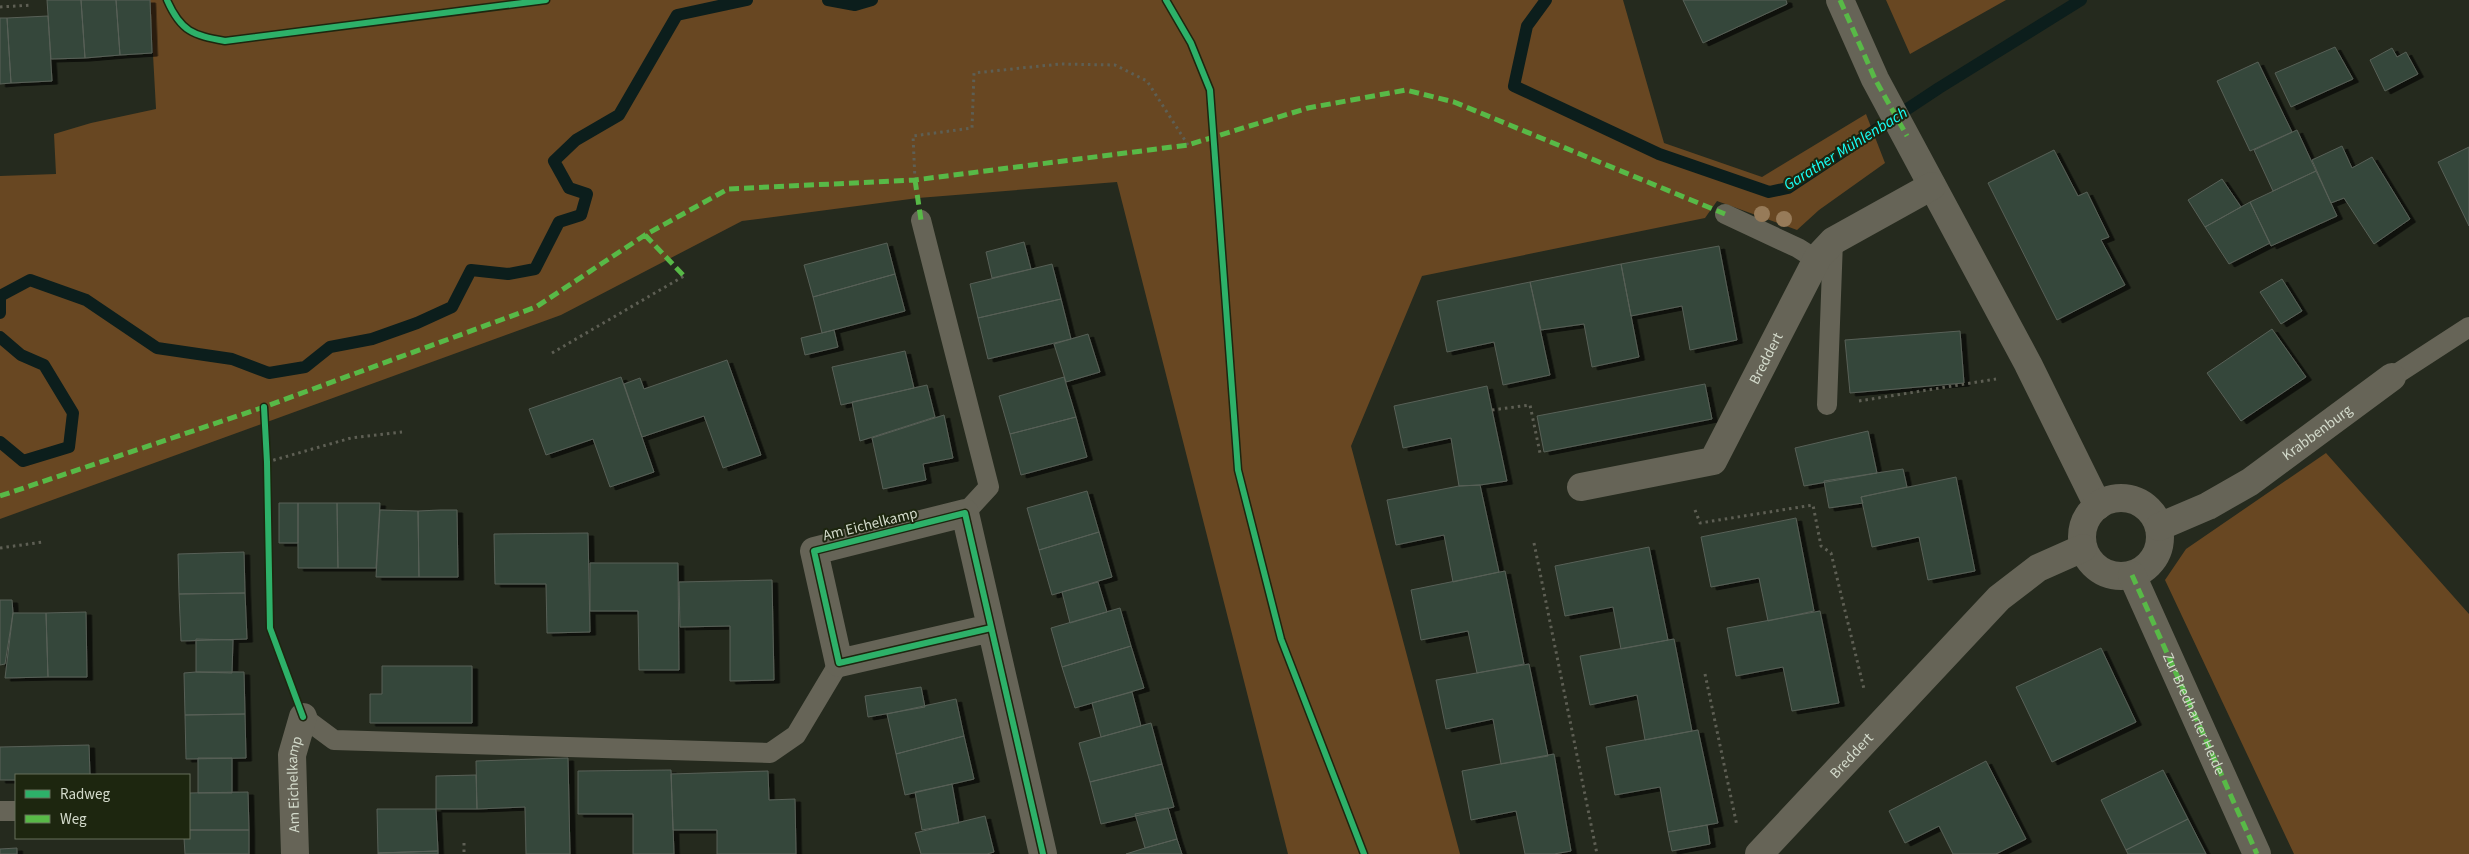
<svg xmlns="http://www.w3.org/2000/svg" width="2469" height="854" font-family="'Source Sans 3',sans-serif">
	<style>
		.green { fill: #684722 }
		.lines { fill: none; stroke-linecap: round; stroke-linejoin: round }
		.stream { stroke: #0c1e1c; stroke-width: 12 }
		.building { fill: #35473b; stroke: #586057; filter: url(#shadow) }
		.path { stroke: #5e5f54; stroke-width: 3; stroke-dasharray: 2.5 4; stroke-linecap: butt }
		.lane { stroke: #666457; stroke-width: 20 }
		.street { stroke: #666457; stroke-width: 28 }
		.quiet { stroke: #58b947; stroke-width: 5; stroke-dasharray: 10 5; stroke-linecap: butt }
		.cycleway-casing { stroke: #1d260f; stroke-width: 9 }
		.cycleway { stroke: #2db169; stroke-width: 6 }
		.tree { fill: #977b59 }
		.labels { text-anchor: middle; stroke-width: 4; stroke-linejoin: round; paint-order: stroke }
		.street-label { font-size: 15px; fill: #d3dacb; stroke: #1d260f }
		.water-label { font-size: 16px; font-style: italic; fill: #17fff7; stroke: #1d260f }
	</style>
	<defs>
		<filter id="shadow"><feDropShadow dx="5.5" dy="3" stdDeviation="0" flood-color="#0009"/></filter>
	</defs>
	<rect width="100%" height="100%" fill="#252a1e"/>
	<path class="green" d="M150,0H1623L1664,143L1762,177L1866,114L1885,163L1819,210L1797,230L1717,201L1705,218L1422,276L1351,446L1460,854H1288L1117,182L918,198L742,221L561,315L0,519V176L56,174L54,134L91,123L156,109Z
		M1886,0H2006L1910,54Z
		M2326,453L2469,614V854H2294L2165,580L2186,549Z"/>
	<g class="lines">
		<path class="stream" d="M828,0L855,5L872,0
			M1546,0L1527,26L1514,86L1659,154L1769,192L1788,188L1939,88L2081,0
			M0,313V296L30,280L86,300L157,348L232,359L269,373L305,367L330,347L372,339L417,323L452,307L471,270L508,274L535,269L559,222L581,215L587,194L569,188L554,161L576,140L619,115L677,15L747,0
			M0,337L21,355L44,365L73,413L69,447L23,461L0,442"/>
	</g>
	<path class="building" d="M47,0H81L85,58L51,59Z
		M81,0H116L120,55L85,58Z
		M116,0H150L152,53L120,55Z
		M1683,0H1786L1787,4L1703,43Z
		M48,16L52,81L11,83L7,18Z
		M0,18H7L11,83L0,84Z
		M2335,47L2353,79L2291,107L2275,73Z
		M2392,48L2397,57L2406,52L2418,74L2385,91L2370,60Z
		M2258,62L2292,132L2250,151L2217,81Z
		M2297,130L2316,171L2273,191L2254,150Z
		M2342,146L2352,168L2372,157L2410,219L2374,244L2344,198L2331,203L2312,160Z
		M2469,147V226L2438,162Z
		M2054,150L2078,196L2087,192L2109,237L2101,240L2125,285L2057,320L1988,183Z
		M2316,171L2337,216L2271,246L2250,202Z
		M2222,179L2241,207L2205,227L2188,200Z
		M2250,202L2270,243L2229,264L2205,227Z
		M1024,242L1031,269L992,278L986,252Z
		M887,243L895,274L813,297L804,265Z
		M1719,246L1737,340L1690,350L1682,306L1631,316L1621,264Z
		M1052,264L1061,299L978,318L970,284Z
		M1621,264L1639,357L1592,367L1584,324L1541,330L1530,282Z
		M895,274L905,311L822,333L813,297Z
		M2282,279L2302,311L2281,324L2260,292Z
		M1530,282L1550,375L1503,385L1494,342L1447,352L1437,301Z
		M1061,299L1071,339L988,359L978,318Z
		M2272,329L2306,377L2241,421L2207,373Z
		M834,330L838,347L805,355L801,338Z
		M1960,331L1964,383L1850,393L1845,340Z
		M1088,334L1100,372L1066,382L1054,344Z
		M905,351L914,388L841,405L832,367Z
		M727,360L761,455L723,468L704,416L642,437L624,384L640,378L644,389Z
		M621,377L654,472L610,487L593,439L546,455L529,409Z
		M1064,377L1076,417L1010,434L999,396Z
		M1705,384L1712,419L1544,452L1537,416Z
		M927,385L935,417L860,441L852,402Z
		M1487,386L1507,481L1480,485L1459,486L1451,438L1403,448L1394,406Z
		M944,415L953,458L923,464L926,480L883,489L872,438Z
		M1076,417L1087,457L1021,475L1010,434Z
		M1868,431L1877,473L1804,486L1795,448Z
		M1903,469L1907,487L1861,497L1863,503L1829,508L1824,481Z
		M1956,477L1975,571L1928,580L1919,537L1872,547L1861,497Z
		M1480,485L1499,572L1453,582L1444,535L1396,545L1387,500L1459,486Z
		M1087,491L1099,532L1039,550L1027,508Z
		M279,503H298V543H279Z
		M298,503H337L338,568H298Z
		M337,503H380L376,568H338Z
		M380,510L418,511L419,577H376Z
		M440,510H457L458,577H419L418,511Z
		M1796,518L1814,611L1768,621L1759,578L1711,587L1701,537Z
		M1099,532L1112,577L1052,595L1039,550Z
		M588,533L590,632L547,633L546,584H495L494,534Z
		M1649,547L1668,640L1621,649L1613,607L1565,616L1555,566Z
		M244,552L245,593L179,594L178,554Z
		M590,563H678L679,670H639L638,611H590Z
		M1505,571L1524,664L1477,673L1468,631L1421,640L1411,590Z
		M772,580L774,680L730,681V626L680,627L679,582Z
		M1098,582L1107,612L1070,623L1062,592Z
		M245,593L247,639L181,641L179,594Z
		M0,600H12L13,613L5,664L0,665Z
		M1120,608L1131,646L1062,667L1051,628Z
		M1820,611L1839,703L1792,711L1783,667L1736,676L1727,628Z
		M86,612L87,677H48L46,613Z
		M13,613H46L48,677L5,678Z
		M196,639L233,640L232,673L196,672Z
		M1674,639L1692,731L1645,740L1637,695L1590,705L1580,656Z
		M1131,646L1144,688L1075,708L1062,667Z
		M2101,648L2136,722L2052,762L2016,687Z
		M1529,664L1548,756L1501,764L1493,719L1446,729L1436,680Z
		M382,666H472V723H370V694H382Z
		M196,672H244L245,714L185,715L184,673Z
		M921,687L925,707L868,717L865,696Z
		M1132,692L1141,726L1101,737L1092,703Z
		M956,699L964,736L896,754L887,714Z
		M245,714L246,758L186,759L185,715Z
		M1151,723L1162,764L1090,782L1079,743Z
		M1698,730L1718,823L1668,832L1660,787L1615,795L1606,747Z
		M964,736L974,779L905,795L896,754Z
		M89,745L90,775H16V780H0V747Z
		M1554,754L1571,851L1554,854H1525L1516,811L1471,820L1462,771Z
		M198,758H232V793H198Z
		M568,758L570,854H526L525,807L477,809L476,761Z
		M1986,761L2026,839L1996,854H1953L1939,826L1905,843L1889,811Z
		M1162,764L1174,807L1101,824L1090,782Z
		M671,770L674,854H633V814H578V771Z
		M2163,770L2188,819L2126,850L2101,800Z
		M768,771L769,800L795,799L796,854H717V830H673L671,774Z
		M476,775L477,809H436V776Z
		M952,784L959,823L922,830L915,792Z
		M248,792L249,830H189V793Z
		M1168,808L1177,839L1145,848L1135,814Z
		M377,809H436L438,851L378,853Z
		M985,816L994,852L987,854H921L915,833Z
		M2188,819L2206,854H2128L2126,850Z
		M1707,825L1710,844L1672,851L1668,832Z
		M189,830H249V854H185L184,838H189Z
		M1177,839L1182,854H1126L1145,848Z
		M17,848V854H0V849Z
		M438,851V854H378V853Z"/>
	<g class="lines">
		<path class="path" d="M0,7L32,5
			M915,180L913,136L972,128L974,73L1060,64L1115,65L1147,81L1188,145
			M552,353L684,276
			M1859,401L1996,379
			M1492,410L1530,405L1540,453
			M267,462L351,438L402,432
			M1695,510L1700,523L1813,505L1821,546L1831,553L1864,689
			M1534,543L1597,854
			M0,548L43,542
			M1705,674L1737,826
			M464,843V854"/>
		<path class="lane" d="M1725,214L1798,248L1817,260
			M921,220L989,487L965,513
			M2392,377L2469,327
			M1827,405L1833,241
			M303,717L334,740L770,753L796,735L839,663
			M0,811H16"/>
		<g class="street">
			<path d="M1840,0L1875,79L2028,364L2098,506"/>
			<path id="s1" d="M1581,487L1713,461L1818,257L1833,241L1932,186"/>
			<circle cx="2121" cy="537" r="39"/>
			<path id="s2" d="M2159,527L2208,506L2250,482L2392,377"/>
			<path id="s3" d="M2132,575L2257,854"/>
			<path d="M991,628L839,663L814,551L965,513L1043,854"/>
			<path id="s4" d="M295,854L292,755L303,717"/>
			<path id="s5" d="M1759,854L1999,598L2038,568L2083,548"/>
		</g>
		<path class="quiet" d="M1840,0L1875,79L1907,136
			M915,180L921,220
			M645,235L684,276
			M0,496L264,407L536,307L645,235L728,189L915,180L1188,145L1308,108L1406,90L1454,102L1725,214
			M2132,575L2257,854"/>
		<g class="cycleway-casing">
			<path id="cycleway" d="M167,0C181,32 193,35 225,41L546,0
				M1166,0L1191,43L1210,90L1238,470L1281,639L1364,854
				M264,407L267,462L270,628L303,717
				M991,628L839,663L814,551L965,513L1043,854"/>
		</g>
		<use href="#cycleway" class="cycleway"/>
	</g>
	<g class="tree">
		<circle cx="1762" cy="214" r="8"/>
		<circle cx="1784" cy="219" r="8"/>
	</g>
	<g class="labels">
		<g class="street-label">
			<text dy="5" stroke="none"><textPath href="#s1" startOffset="250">Breddert</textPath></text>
			<text dy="5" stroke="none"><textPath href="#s2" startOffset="185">Krabbenburg</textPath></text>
			<text transform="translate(870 524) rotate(-14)" y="5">Am Eichelkamp</text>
			<text dy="5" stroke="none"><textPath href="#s3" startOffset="152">Zur Bredharter Heide</textPath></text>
			<text dy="5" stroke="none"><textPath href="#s5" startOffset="135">Breddert</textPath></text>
			<text dy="5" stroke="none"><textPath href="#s4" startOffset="70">Am Eichelkamp</textPath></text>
		</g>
		<g class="water-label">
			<text transform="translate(1845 148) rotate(-32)" y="6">Garather Mühlenbach</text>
		</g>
	</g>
	<rect x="15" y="774" width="175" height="65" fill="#1d260f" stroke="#666e5a"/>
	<rect x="25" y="790" width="25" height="8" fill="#2db169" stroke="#666e5a"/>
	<text x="60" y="799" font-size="15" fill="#d3dacb">Radweg</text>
	<rect x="25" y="815" width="25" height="8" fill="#58b947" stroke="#666e5a"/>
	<text x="60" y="824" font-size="15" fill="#d3dacb">Weg</text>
</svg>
